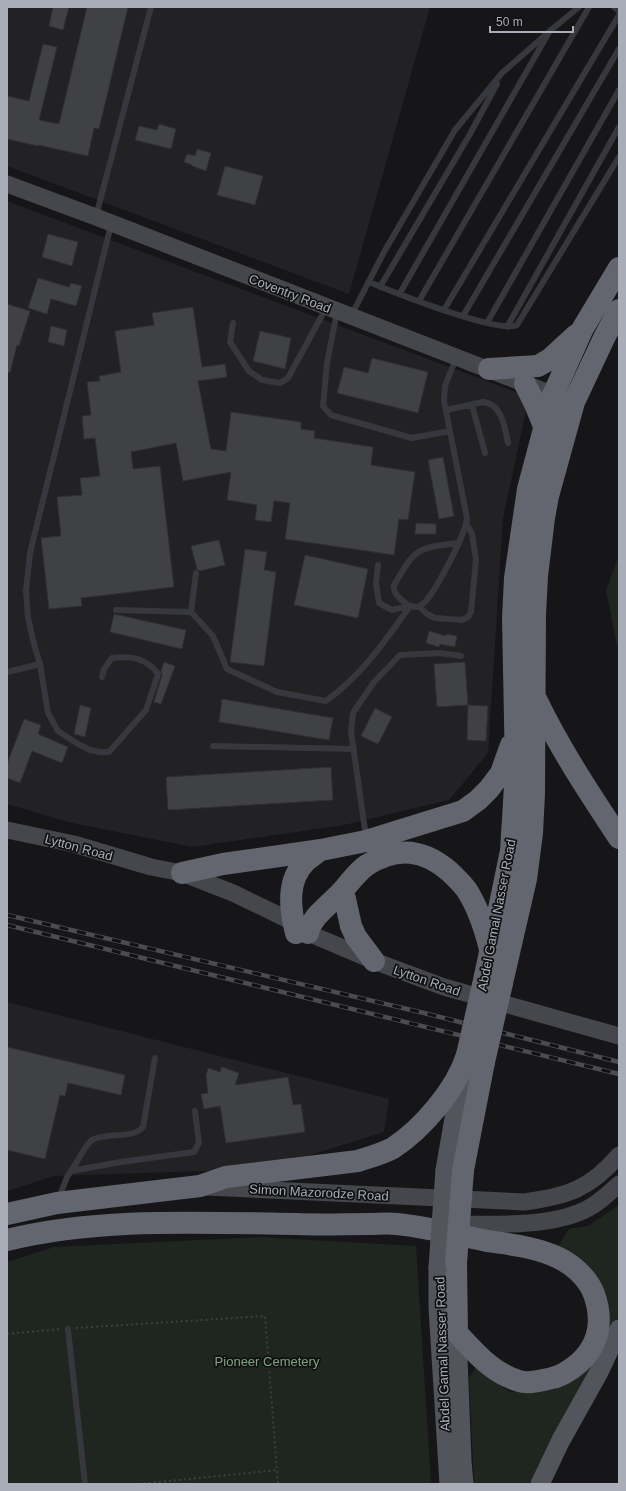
<svg xmlns="http://www.w3.org/2000/svg" width="626" height="1491" font-family="Arial,sans-serif">
	<style>
		.built { fill: #222225 }
		.green { fill: #1e261f }
		.building { fill: #404145; stroke: #303034 }
		.lines { fill: none; stroke-linecap: round; stroke-linejoin: round }
		.path { stroke: #3d3f44; stroke-width: 2; stroke-dasharray: 2 3; stroke-linecap: butt }
		.lane { stroke: #37383d; stroke-width: 6 }
		.secondary { stroke: #45474d; stroke-width: 17 }
		.primary { stroke: #53555c; stroke-width: 19 }
		.highway { stroke: #63666e; stroke-width: 22 }
		.rail-casing { stroke: #4a4c52; stroke-width: 4.5 }
		.rail { stroke: #111113; stroke-width: 3; stroke-dasharray: 9; stroke-linecap: butt }
		.primary-bridge { stroke: #53555c; stroke-width: 19 }
		.highway-bridge { stroke: #63666e; stroke-width: 22 }
		.labels { text-anchor: middle; stroke-width: 3.5; stroke-linejoin: round; paint-order: stroke }
		.street-label { font-size: 13px; fill: #a8adb8; stroke: #111113 }
		.park-label { font-size: 13px; fill: #7fa381; stroke: #111113 }
	</style>
	<rect width="100%" height="100%" fill="#161618"/>
	<path class="built" d="M7,7H430L349,294L7,166Z
		M7,201L529,397L503,518L488,753L449,800L344,825L193,847L68,822L7,804Z
		M7,1002L389,1099L384,1132L266,1169L54,1176L7,1191Z"/>
	<path class="green" d="M619,555V656L606,590Z
		M619,1205V1314L605,1350L532,1484H474L469,1378L477,1366L495,1382L510,1392H536L558,1388L590,1365L605,1318L557,1248L569,1229L588,1226Z
		M259,1237L416,1246L431,1484H7V1262L54,1247Z"/>
	<path class="building" d="M53,7H69L63,30L49,26Z
		M87,7H128L99,129L94,128L88,156L38,145V146L7,139V96L29,101L43,44L57,47L39,120L59,124Z
		M159,124L176,129L171,149L135,140L139,126L157,130Z
		M197,149L211,153L206,171L192,166V165L184,162L187,154L195,156Z
		M225,166L263,176L255,205L217,195Z
		M48,234L78,242L72,266L42,257Z
		M38,278L69,287L71,283L82,286L76,306L51,299L47,314L28,308Z
		M7,304L30,311L19,346L17,345L10,373L7,372Z
		M193,307L202,367L225,364L227,377L198,381L211,449L226,451L231,412L301,422V429L315,431L314,438L373,447L371,465L415,472L408,520L399,519L394,555L285,539L290,503L274,501L271,522L255,520L257,505L227,500L231,472L183,481L176,443L131,452L133,469L160,466L174,587L81,598L82,606L49,609L41,538L61,536L57,497L82,495L80,478L100,476L95,438L84,439L82,416L91,415L87,382L100,381L99,376L121,372L115,331L154,325L152,313Z
		M51,326L67,330L64,346L48,342Z
		M260,331L291,338L285,369L253,361Z
		M372,358L428,372L418,413L337,393L344,367L368,373Z
		M443,457L454,516L439,519L428,460Z
		M416,523L436,524V534H415Z
		M219,540L225,565L200,571L197,569L191,546Z
		M245,549L267,552L264,570L276,572L264,666L230,662Z
		M305,555L368,569L358,618L294,605Z
		M114,614L186,630L182,649L110,632Z
		M429,631L446,636V634L457,636L455,647L440,644L439,647L426,643Z
		M164,662L175,666L161,704L154,702L162,675L161,671Z
		M465,662L468,705L437,707L434,664Z
		M222,699L333,718L329,740L219,722Z
		M80,705L91,708L85,737L74,734Z
		M468,705L488,706L486,741L467,740Z
		M375,708L392,717L378,744L361,736Z
		M24,719L41,725L38,734L68,747L62,763L32,751L20,783L7,778V764Z
		M331,767L333,800L168,810L166,777Z
		M7,1047L125,1075L121,1095L68,1083L65,1096L60,1095L45,1159L7,1150Z
		M222,1067L239,1073L235,1085L288,1077L293,1105L301,1104L305,1132L226,1143L220,1106L204,1109L201,1094L208,1093L206,1075L208,1068L220,1072Z"/>
	<g class="lines">
		<path class="path" d="M76,1328L265,1316L278,1484
			M7,1334L60,1329
			M139,1484L277,1470"/>
		<path class="lane" d="M614,7L619,11
			M96,216L151,7
			M369,282C393,292 498,334 517,325L619,157
			M380,287L470,134L497,84
			M400,293L548,34
			M419,301L589,7
			M444,310L619,15
			M337,312L327,363L323,406L331,415L412,438L450,431
			M351,316L384,252L455,130L502,73L551,30L579,7
			M463,316L619,49
			M233,323L230,342L249,371L262,380L280,383L288,378L326,308
			M487,323L619,90
			M507,327L619,127
			M456,358L445,386L444,401L467,518C466,534 437,588 426,601C423,604 420,607 415,607C406,606 392,594 394,585C416,548 416,548 458,543
			M472,405L485,453
			M446,410L483,402C502,404 505,428 508,443
			M378,565L376,583L379,603L392,610L410,606
			M419,606L427,614L435,618L462,620L468,617L471,612L476,560L472,534L466,523
			M116,610L191,612L213,636L227,669L277,692L326,701C362,675 385,641 410,606
			M191,612L196,573
			M7,672L40,664
			M102,677L104,669L112,658C130,656 146,657 158,674L146,710L109,752H100L90,750L78,744L58,731L48,713L40,664L34,644L28,617L26,591L30,553L111,225
			M213,746L354,749
			M366,837L351,731L353,713L374,682L400,655L440,653L461,656
			M71,1171C76,1164 86,1144 92,1140C108,1131 131,1140 143,1127L155,1058
			M59,1198L67,1177L71,1171L121,1162L194,1152L199,1143L195,1111
			M68,1329L85,1484"/>
		<path class="secondary" d="M7,184L96,217L564,399
			M7,830L74,844L151,867L182,873L233,893L293,922L308,933L374,961L444,987L619,1036
			M206,1187L524,1202C568,1196 590,1189 619,1155
			M448,1224C490,1224 547,1228 585,1210C598,1204 608,1194 619,1184"/>
		<path class="primary" d="M445,1170L462,1073
			M438,1267V1308L449,1484
			M457,1333L462,1461L464,1484
			M540,1484L561,1440L599,1372L619,1329"/>
		<path class="highway" d="M489,369L538,366L550,359L576,335
			M525,384L535,404L544,426
			M537,701C560,749 590,794 619,838
			M182,873L223,864L321,850L366,841L463,811L478,800L489,789L501,773L511,745
			M343,890L351,926L356,937L374,961
			M296,933C290,909 286,880 306,861C311,857 316,853 321,850
			M308,933L310,926L316,917C325,907 335,899 344,889C351,881 358,871 367,865C397,846 424,849 450,872C456,878 464,885 468,892C479,910 485,929 490,949
			M485,976L511,851L516,770L513,618L515,578L528,489L553,395L583,328L619,268
			M502,983L526,879L532,833L534,794L535,615L537,576L544,518L548,496L574,402L605,336L619,310
			M463,1170L484,1062
			M7,1214L57,1203L200,1186L226,1177L358,1161C370,1157 382,1154 393,1148C422,1129 456,1090 467,1055
			M7,1240C101,1217 201,1223 297,1224C321,1225 345,1224 368,1224C378,1224 388,1223 397,1224C427,1227 458,1235 487,1241C509,1244 532,1247 552,1255C570,1262 587,1276 594,1294C603,1319 600,1343 580,1362C570,1371 561,1377 548,1379C539,1381 528,1384 519,1381C492,1373 476,1353 457,1333L456,1263"/>
		<g class="rail-casing">
			<path id="rail" d="M7,915L424,1013L619,1062
				M7,925L619,1074"/>
		</g>
		<use href="#rail" class="rail"/>
		<path class="primary-bridge" d="M438,1267L445,1170"/>
		<path class="highway-bridge" d="M467,1055L485,976
			M484,1062L502,983
			M456,1263L463,1170"/>
	</g>
	<g class="labels">
		<g class="street-label">
			<text transform="translate(290 293) rotate(21)" y="5">Coventry Road</text>
			<text transform="translate(79 847) rotate(15)" y="5">Lytton Road</text>
			<text transform="translate(496 915) rotate(-79)" y="5">Abdel Gamal Nasser Road</text>
			<text transform="translate(427 980) rotate(19)" y="5">Lytton Road</text>
			<text transform="translate(319 1192) rotate(3)" y="5">Simon Mazorodze Road</text>
			<text transform="translate(442 1354) rotate(-92)" y="5">Abdel Gamal Nasser Road</text>
		</g>
		<g class="park-label">
			<text x="267" y="1366">Pioneer Cemetery</text>
		</g>
	</g>
	<rect width="626" height="1491" fill="none" stroke="#a8adb8" stroke-width="16"/>
	<path d="M490 26v6h83v-6" fill="none" stroke="#a8adb8" stroke-width="2"/>
	<text x="496" y="26" font-size="12" fill="#a8adb8" stroke="#111113" stroke-width="3" paint-order="stroke">50 m</text>
</svg>
